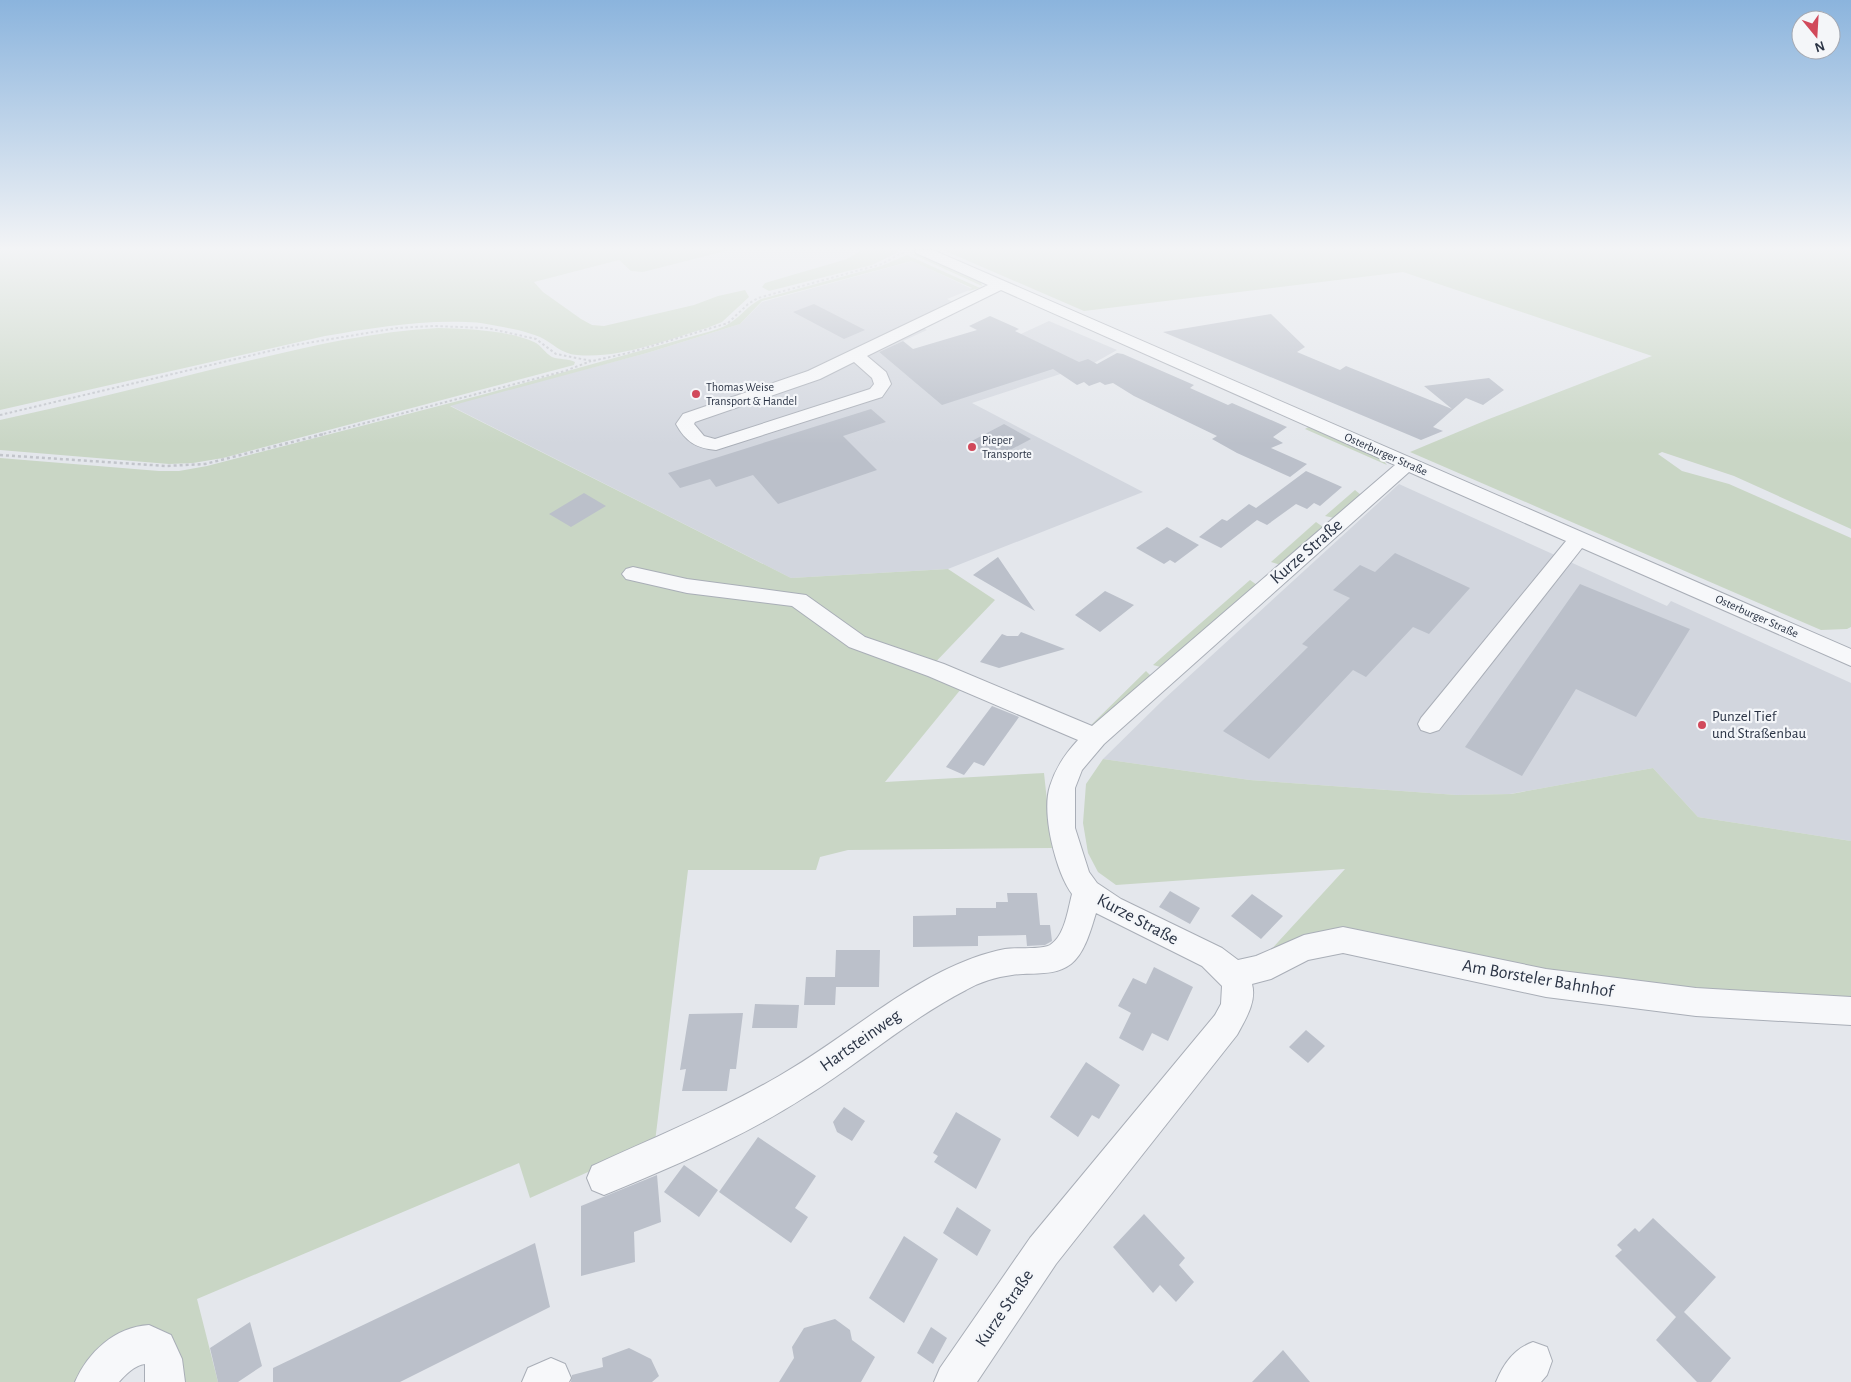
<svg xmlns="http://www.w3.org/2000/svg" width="1851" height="1382" font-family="'Alegreya Sans',sans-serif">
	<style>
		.built { fill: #d2d6de }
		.green { fill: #c9d6c5 }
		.building { fill: #bbc0ca }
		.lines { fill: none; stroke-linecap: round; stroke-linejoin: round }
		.minor-casing { stroke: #a9aeb7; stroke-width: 2 }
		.path-far1 { stroke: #c2c5cb; stroke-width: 2; stroke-dasharray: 2.5 2.5; stroke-linecap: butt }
		.path { stroke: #c2c5cb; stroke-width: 2.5; stroke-dasharray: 3 3; stroke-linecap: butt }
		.minor { fill: #f7f8fa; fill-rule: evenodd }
		.poi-dot { fill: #d1495b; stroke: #f4f6f9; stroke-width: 2 }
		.labels { text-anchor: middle; stroke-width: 4.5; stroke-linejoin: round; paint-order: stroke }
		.far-poi-label { font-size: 12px; fill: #2b3445; stroke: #f4f6f9; text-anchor: start }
		.far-street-label { font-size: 12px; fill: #2b3445; stroke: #f4f6f9 }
		.poi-label { font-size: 15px; fill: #2b3445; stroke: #f4f6f9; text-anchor: start }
		.near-street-label { font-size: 18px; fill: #2b3445; stroke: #f4f6f9 }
	</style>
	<rect width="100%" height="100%" fill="#e4e7ec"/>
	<path class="built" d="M913,261L972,289L947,299L957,304L914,323L927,330L879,352L909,377L969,358L1049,321L1117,350L1094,363L972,403L1143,492L948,569L791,578L449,405L647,353L740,324L762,302Z
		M1399,484L1667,606L1671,601L1851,683V841L1698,817L1653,768L1510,794L1457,795L1250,780L1103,759L1163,700Z"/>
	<path class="green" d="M0,250H729L643,272L631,271L619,260L534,282L543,292L581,319L592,325L604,326L694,305L718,296L745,290L749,297L722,322L707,328C666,340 620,359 577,355C561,354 553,343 540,337C533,334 525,332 518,330C501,327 483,322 466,322C419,320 371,328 325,336L0,410Z
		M862,250H895L899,252L872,265L769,291L762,287L765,283L847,259Z
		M943,250H1851V529L1734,476L1662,452L1658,454L1682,471L1729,484L1851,538V627L1847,629L1821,630L1410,452L1489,419L1652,356L1403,272L1084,311Z
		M912,254L922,255L975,278L981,282L982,286Z
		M907,255L980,288L968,291L972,288L912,261L762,301L740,324L647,353L450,406L791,578L948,569L995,600L927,671L961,689L885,782L1044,773L1052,848L848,850L820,857L816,870H688L655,1142L530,1198L519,1163L197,1299L218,1382H175V1356L95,1359L75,1382H0V458L159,471H179L207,466L485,394L708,332C719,329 729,325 738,317C746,310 751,304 761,299L881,266Z
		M438,328C467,329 508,330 534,342C541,345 545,353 552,357C560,360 567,358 575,362L574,365L223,458L193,463L169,464L0,450V420C73,404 146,386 218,368C291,351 363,332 438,328Z
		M1310,426L1382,459L1387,465L1305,429Z
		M1355,490L1361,495L1334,518L1325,516Z
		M1316,522L1323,527L1281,565L1271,562Z
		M1250,580L1257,585L1164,668L1153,665Z
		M1146,671L1153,678L1094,729L1088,728Z
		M1103,759L1250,780L1457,795L1511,794L1653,768L1698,817L1851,841V1000L1665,986L1489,963L1359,934L1268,953L1345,869L1116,885L1098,872L1088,853L1083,823L1086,784Z"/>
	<path class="building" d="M814,304L865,330L844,339L793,312Z
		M1271,314L1305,347L1297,352L1340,370L1346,366L1452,409L1424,386L1489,378L1504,390L1483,405L1466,398L1433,427L1443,431L1421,440L1163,332Z
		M990,316L1019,329L1015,331L1079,362L1088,359L1097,364L1117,353L1123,354L1194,385L1190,388L1228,405L1232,403L1287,427L1273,437L1283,443L1271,448L1307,464L1290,477L1237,453L1212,439L1217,436L1134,396L1113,383L1105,385L1100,382L1089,386L1084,382L1077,385L1053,369L942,405L879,352L903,341L913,349L977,330L969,326Z
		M871,409L886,422L843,436L877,470L778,504L753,475L716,487L710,479L680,488L668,473Z
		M1004,424L1031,439L995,458L968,443Z
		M1306,471L1342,487L1320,506L1314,503L1307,509L1296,504L1267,525L1257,520L1221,548L1199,537L1222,519L1227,521L1249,504L1256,508Z
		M584,493L606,506L571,527L549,514Z
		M1167,527L1199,545L1175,563L1170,560L1164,564L1136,548Z
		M1395,553L1470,588L1429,634L1413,627L1366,677L1353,670L1269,759L1223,731L1308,647L1302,644L1350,598L1333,590L1360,565L1375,572Z
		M998,557L1035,611L973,575Z
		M1580,584L1690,629L1636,717L1576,689L1522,776L1465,747Z
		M1105,591L1134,605L1100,632L1075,615Z
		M1021,632L1065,649L999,668L980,662L1002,634L1007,636H1018Z
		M992,706L1019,717L984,766L974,762L964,775L946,767Z
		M1170,891L1200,908L1190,924L1159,907Z
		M1007,893H1037L1040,925H1050L1052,941L1045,945L1027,946L1026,935L978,936V946L913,947V916L956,915V908H996V902H1008Z
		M1252,894L1283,916L1261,939L1231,916Z
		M836,950H880L879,987H836L835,1005H804L806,977H835Z
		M1154,967L1193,987L1168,1041L1152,1033L1143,1051L1119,1038L1131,1013L1118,1006L1133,978L1146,984Z
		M755,1004L799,1005L797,1028H752Z
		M743,1013L736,1069H730L727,1091H682L686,1069L680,1070L689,1014Z
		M1306,1030L1325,1046L1308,1063L1289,1047Z
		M1086,1062L1120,1085L1099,1119L1092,1115L1078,1137L1050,1117Z
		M844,1107L865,1121L852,1141L837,1132L833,1122Z
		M956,1112L1001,1139L976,1189L934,1162L938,1156L933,1153Z
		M758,1137L816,1176L795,1208L808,1217L791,1243L719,1192Z
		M684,1165L718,1190L699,1217L664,1192Z
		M657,1175L661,1222L634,1232L635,1262L581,1276V1206Z
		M957,1207L991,1230L977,1256L943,1233Z
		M1144,1214L1185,1258L1179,1265L1194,1282L1176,1302L1160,1285L1153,1293L1113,1247Z
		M1653,1218L1716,1277L1684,1312L1731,1358L1711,1382H1697L1656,1340L1676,1317L1615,1256L1622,1250L1617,1245L1635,1228L1639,1232Z
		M904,1236L938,1259L904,1323L869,1298Z
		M535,1243L550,1307L400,1382H273V1368Z
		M835,1319L850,1330L852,1340L875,1357L861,1382H779L794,1358L792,1347L804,1328Z
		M250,1322L262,1366L238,1382H218L210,1348Z
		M931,1327L947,1338L933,1364L917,1353Z
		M629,1348L651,1359L659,1376L652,1382H571L572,1375L603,1367L602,1358Z
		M1283,1350L1310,1382H1252Z"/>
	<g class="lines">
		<g class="minor-casing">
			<path id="minor" d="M914,250H933L1851,649V666L1582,548L1439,730L1430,733L1421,730L1418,724L1421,718L1566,541L1409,472L1104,744L1082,770L1075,788V828L1089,872L1097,883L1121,899L1222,948L1238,960L1256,956L1304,935L1343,927L1546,969L1696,988L1851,997V1025L1696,1016L1546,997L1343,953L1308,960L1271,979L1252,984C1257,1002 1245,1020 1237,1035L1056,1264L977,1382H934L940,1368L1030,1238L1215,1015L1221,1004L1222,986L1202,966L1096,913C1091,929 1085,953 1071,964C1054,977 1032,972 1012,975C996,977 980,982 966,990C908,1020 860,1063 805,1097C743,1137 672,1167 604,1195L592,1190L587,1178L592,1166C655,1137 719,1111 779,1076C835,1044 884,1001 941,972C961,962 983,953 1005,949C1016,947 1041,950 1050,945C1065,936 1068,909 1072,894C1056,872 1041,813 1050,786C1056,767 1065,754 1078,740L928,676L849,647L792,606L687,593L626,579L622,574L626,569L633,567L687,579L806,595L865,637L944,664L1092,726L1395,465L1001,290L867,356L886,372L891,384L882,397L716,450C696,448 686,442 676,424L683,414L808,371L988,285L916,253ZM854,362L872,378L874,384L870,389L715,439L704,436L694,424L695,422L820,379Z
				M149,1325L171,1335L182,1359L185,1382H145V1364C135,1365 125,1375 119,1382H75C88,1352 115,1327 149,1325Z
				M1533,1342L1547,1347L1552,1361L1547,1375L1541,1382H1496C1504,1363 1514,1349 1533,1342Z
				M551,1358L565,1364L571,1378L569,1382H522L528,1368Z"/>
		</g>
		<path class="path-far1" d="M0,415L295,345L397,328L433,326L487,328L536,339L556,354L592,361L628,353L728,323L748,304L758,298L882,264L905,251
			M319,435L565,371L591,361"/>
		<path class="path" d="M0,455L166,466L205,464L324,434"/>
		<use href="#minor" class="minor"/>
	</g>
	<linearGradient id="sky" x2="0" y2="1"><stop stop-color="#8bb4dd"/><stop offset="0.56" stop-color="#f3f4f6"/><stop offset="1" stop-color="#f3f4f6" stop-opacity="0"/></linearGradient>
	<rect width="1851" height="444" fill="url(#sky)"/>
	<g class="poi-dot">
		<circle cx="696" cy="394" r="5"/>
		<circle cx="972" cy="447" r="5"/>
		<circle cx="1702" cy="725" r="5"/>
	</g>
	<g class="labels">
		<g class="far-poi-label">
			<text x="706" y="391">Thomas Weise<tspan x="706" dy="14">Transport &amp; Handel</tspan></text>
			<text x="982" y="444">Pieper<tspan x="982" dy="14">Transporte</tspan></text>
		</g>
		<g class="far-street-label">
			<text transform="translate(1386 454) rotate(24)" y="4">Osterburger Straße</text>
			<text transform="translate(1757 616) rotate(24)" y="4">Osterburger Straße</text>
		</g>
		<g class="poi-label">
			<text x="1712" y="721">Punzel Tief<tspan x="1712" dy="17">und Straßenbau</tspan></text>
		</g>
		<g class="near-street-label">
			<text transform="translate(1306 551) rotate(-41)" y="6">Kurze Straße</text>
			<text transform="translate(1138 919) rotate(28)" y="6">Kurze Straße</text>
			<text transform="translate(1538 978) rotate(10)" y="6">Am Borsteler Bahnhof</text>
			<text transform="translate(860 1040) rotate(-35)" y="6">Hartsteinweg</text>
			<text transform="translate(1004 1308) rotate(-56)" y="6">Kurze Straße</text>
		</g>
	</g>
	<g transform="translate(1816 35) rotate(162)"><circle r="24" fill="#f4f6f9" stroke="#a4a8b1"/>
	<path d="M0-4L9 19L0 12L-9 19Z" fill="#d1495b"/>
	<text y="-8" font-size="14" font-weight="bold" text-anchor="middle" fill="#2b3445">N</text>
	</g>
</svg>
